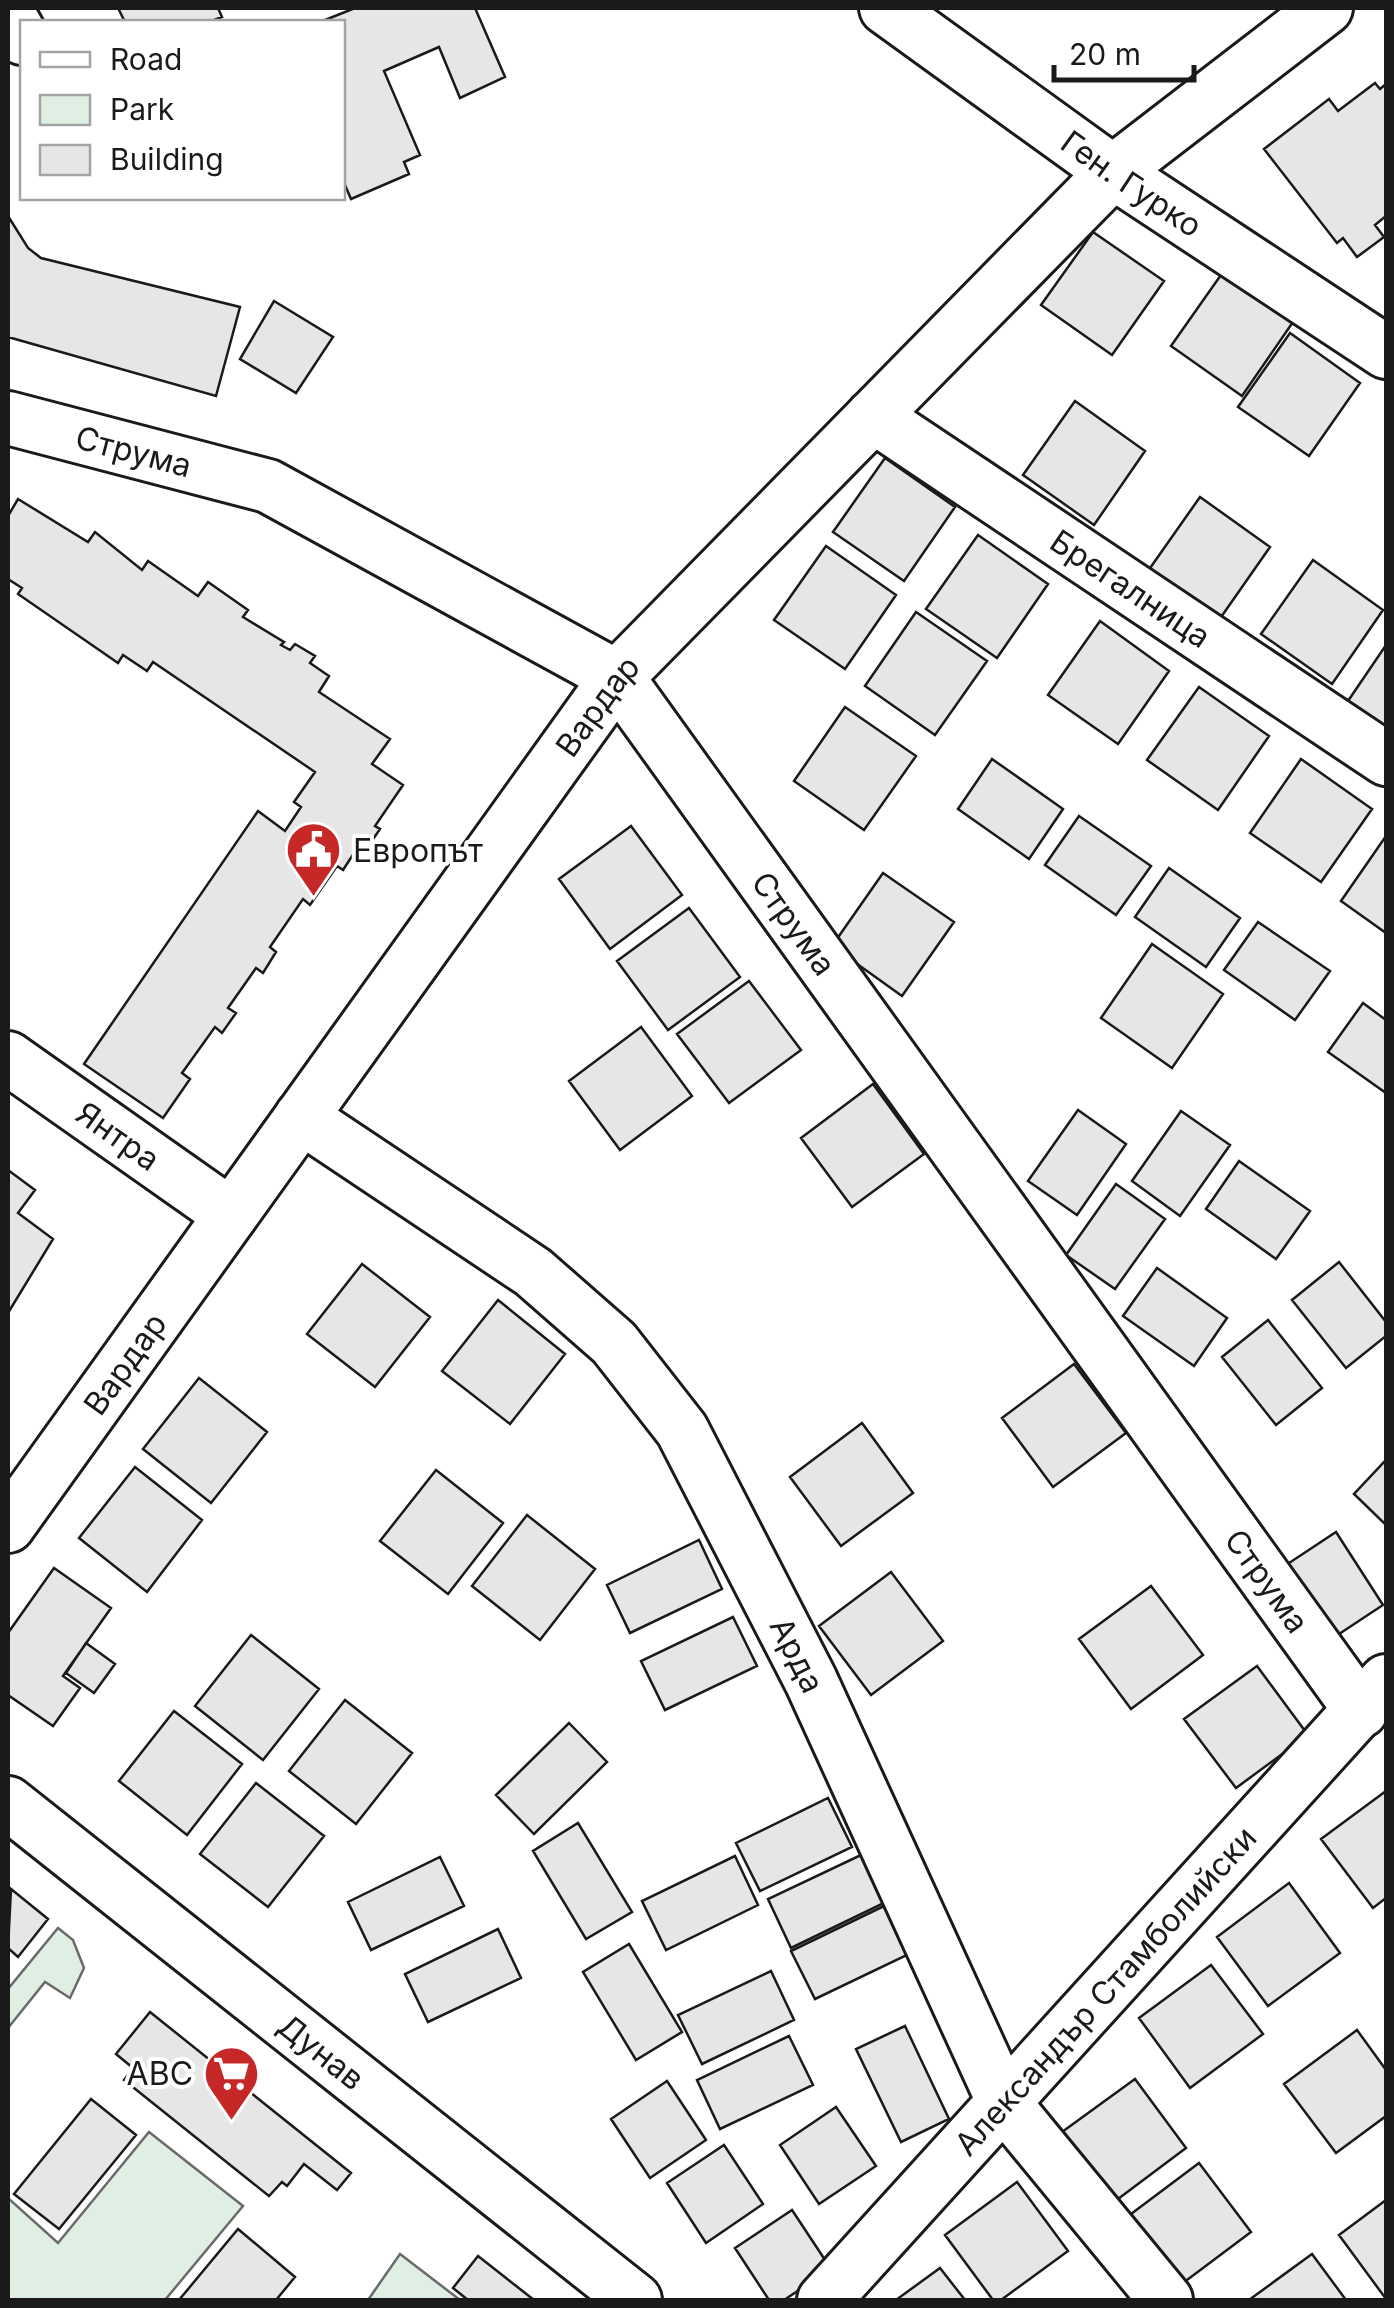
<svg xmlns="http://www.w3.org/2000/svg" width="1394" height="2308" viewBox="0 0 1394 2308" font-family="Inter,sans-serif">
<rect width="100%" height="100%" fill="#fff"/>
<path fill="#e0efe3" stroke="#6a6a6a" stroke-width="2.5" d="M58,1928L73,1940L84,1968L70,1998L45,1982L8,2028V1989Z
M149,2132L243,2206L165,2300H8V2198L58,2243Z
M400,2254L460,2300H368Z"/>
<path fill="#e6e6e6" stroke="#1a1a1a" stroke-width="2.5" d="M118,8H218L222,17L209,22H125Z
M355,8H475L505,77L460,98L439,47L384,71L420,155L404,162L409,174L351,199L342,178V22H320Z
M1375,83L1380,89L1386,84V216L1375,225L1384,237L1357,257L1343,238L1337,243L1264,149L1329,99L1338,111Z
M8,216L28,248L41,258L240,307L216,396L8,337Z
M1093,232L1164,281L1112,355L1041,305Z
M1223,272L1293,322L1242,396L1171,346Z
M274,301L333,337L296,393L240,359Z
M1290,333L1360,383L1309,456L1238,407Z
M1075,401L1145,451L1094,525L1023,475Z
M885,458L955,507L904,581L833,532Z
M1200,497L1270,547L1219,620L1148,571Z
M18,499L88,542L95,532L142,570L148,561L198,596L208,582L248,610L243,617L284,642L281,645L290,650L295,644L315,656L310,663L329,676L319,692L390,739L372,764L403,785L375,826L380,829L365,851L358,847L343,870L337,866L310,905L303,899L270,947L276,952L263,973L256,968L228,1008L236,1013L222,1033L215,1027L182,1073L190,1079L163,1118L84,1064L258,811L285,831L301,807L294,802L315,772L153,662L147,671L123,655L118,663L18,594L22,588L8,579V516Z
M978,535L1048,584L997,658L926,609Z
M826,546L896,595L845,669L774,620Z
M1313,560L1383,610L1332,684L1261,634Z
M916,612L987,661L935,735L865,686Z
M1100,621L1169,671L1118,744L1048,695Z
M1386,645V728L1348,701Z
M1199,687L1269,736L1218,810L1147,760Z
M845,707L916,756L864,830L794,781Z
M992,759L1063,809L1029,859L958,809Z
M1301,759L1372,809L1321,882L1250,833Z
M1079,816L1151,866L1116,915L1045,865Z
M631,826L682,895L610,949L559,879Z
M1386,836V933L1341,901Z
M1169,868L1240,918L1206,967L1135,917Z
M883,873L954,922L902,996L832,946Z
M689,908L740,977L668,1030L617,961Z
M1258,922L1330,971L1295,1020L1224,970Z
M1152,944L1223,994L1172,1068L1101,1018Z
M749,981L801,1050L729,1103L677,1034Z
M1363,1003L1386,1020V1093L1328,1052Z
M641,1027L692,1096L620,1150L569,1081Z
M873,1084L924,1154L852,1207L801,1138Z
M1078,1110L1126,1144L1077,1215L1028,1181Z
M1181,1111L1230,1145L1180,1216L1132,1181Z
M1239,1161L1310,1211L1276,1259L1206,1209Z
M8,1170L35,1190L18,1213L53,1239L8,1313Z
M1116,1184L1165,1219L1115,1289L1066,1255Z
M1339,1262L1386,1322V1336L1346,1368L1292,1300Z
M362,1264L430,1317L375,1387L307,1334Z
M1157,1268L1227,1318L1194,1366L1123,1316Z
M498,1300L565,1354L510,1424L442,1371Z
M1268,1320L1322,1388L1276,1425L1222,1357Z
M1074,1364L1126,1433L1053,1487L1002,1418Z
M199,1378L267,1432L211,1503L143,1449Z
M862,1423L913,1493L841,1546L790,1477Z
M1386,1460V1525L1354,1494Z
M135,1467L202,1520L147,1592L79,1538Z
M436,1470L503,1523L448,1594L380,1541Z
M527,1515L595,1569L540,1640L472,1586Z
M1336,1532L1383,1605L1333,1638L1286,1565Z
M699,1540L722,1589L630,1633L607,1585Z
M54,1568L111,1608L63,1676L80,1688L53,1726L8,1695V1633Z
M891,1572L943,1641L871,1695L819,1626Z
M1151,1586L1203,1655L1131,1709L1079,1639Z
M733,1617L757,1666L665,1710L641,1661Z
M251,1635L319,1689L263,1760L195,1706Z
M86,1643L115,1664L94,1693L66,1673Z
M1257,1666L1308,1735L1236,1788L1184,1719Z
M345,1700L412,1753L356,1824L289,1771Z
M174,1711L242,1764L187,1835L119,1781Z
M569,1723L607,1762L534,1834L496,1795Z
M256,1783L324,1836L268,1907L200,1854Z
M1386,1791V1898L1373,1908L1321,1839Z
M828,1798L852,1847L760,1891L736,1843Z
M578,1823L632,1912L586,1939L533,1851Z
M861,1855L884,1903L791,1948L768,1899Z
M735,1856L758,1905L666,1950L642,1901Z
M440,1857L464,1906L371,1950L348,1902Z
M1289,1883L1340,1953L1268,2006L1217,1937Z
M11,1889L48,1919L18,1957L8,1948Z
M884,1906L907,1955L815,1999L791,1951Z
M498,1929L521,1978L428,2022L405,1974Z
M629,1944L682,2032L636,2060L583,1972Z
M1211,1965L1263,2034L1190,2088L1139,2018Z
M771,1971L794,2020L702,2064L678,2015Z
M150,2012L351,2173L337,2190L304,2164L287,2186L282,2182L269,2196L124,2080L133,2068L116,2054Z
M905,2026L949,2119L901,2142L856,2049Z
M1357,2030L1386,2070V2116L1336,2153L1284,2084Z
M789,2036L813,2085L720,2129L697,2080Z
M1135,2079L1186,2148L1114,2202L1062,2132Z
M667,2081L706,2140L650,2178L611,2119Z
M91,2099L136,2135L59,2229L14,2194Z
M836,2107L876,2166L819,2204L780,2145Z
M724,2145L763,2204L706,2243L667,2183Z
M1199,2163L1251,2232L1179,2286L1127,2217Z
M1017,2182L1068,2251L1001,2300H993L945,2235Z
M1386,2200V2299L1339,2235Z
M792,2210L831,2269L784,2300H769L735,2248Z
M238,2229L295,2277L276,2300H179Z
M1312,2254L1346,2300H1249Z
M478,2256L534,2300H468L453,2288Z
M940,2268L965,2300H896Z"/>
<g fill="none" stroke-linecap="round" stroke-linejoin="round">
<defs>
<g id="minor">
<path id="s1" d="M886,8L1113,172L1386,352"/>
<path d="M8,13L22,38"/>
<path id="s2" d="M873,416L1386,759"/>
<path id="s3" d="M8,418L268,486L617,677L1361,1711"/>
<path id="s4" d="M8,1058L231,1215"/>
<path id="s5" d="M301,1117L533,1272L614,1343L682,1430L811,1681L1004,2103L1166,2300"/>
<path id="s6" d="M8,1526L617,677L1113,172L1326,8"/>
<path id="s7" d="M8,1803L635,2300"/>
<path id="s8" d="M824,2300L1386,1681"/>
</g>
</defs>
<use href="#minor" stroke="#1a1a1a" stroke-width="58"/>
<use href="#minor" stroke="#fff" stroke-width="52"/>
</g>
<defs>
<symbol id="civic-pin" viewBox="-11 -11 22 30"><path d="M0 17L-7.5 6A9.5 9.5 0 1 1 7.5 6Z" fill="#c62828" stroke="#fff"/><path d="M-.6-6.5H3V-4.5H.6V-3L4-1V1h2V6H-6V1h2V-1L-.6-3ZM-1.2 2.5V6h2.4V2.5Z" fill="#fff"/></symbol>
<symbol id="supermarket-pin" viewBox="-11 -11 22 30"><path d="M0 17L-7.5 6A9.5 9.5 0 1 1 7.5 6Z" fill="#c62828" stroke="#fff"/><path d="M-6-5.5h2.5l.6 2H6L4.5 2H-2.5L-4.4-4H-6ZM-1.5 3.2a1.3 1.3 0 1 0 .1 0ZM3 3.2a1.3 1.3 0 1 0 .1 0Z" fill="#fff"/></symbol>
</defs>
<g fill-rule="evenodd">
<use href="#civic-pin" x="282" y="818" width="63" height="86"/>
<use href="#supermarket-pin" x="200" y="2042" width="63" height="86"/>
</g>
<g text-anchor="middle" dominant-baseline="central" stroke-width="8" stroke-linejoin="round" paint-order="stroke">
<g font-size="32" fill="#1a1a1a" stroke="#fff">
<text stroke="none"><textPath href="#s1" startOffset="302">Ген. Гурко</textPath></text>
<text stroke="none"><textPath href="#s3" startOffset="130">Струма</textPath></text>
<text stroke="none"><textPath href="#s2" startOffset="310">Брегалница</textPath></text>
<text stroke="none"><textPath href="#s6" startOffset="1010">Вардар</textPath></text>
<text stroke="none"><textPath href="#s3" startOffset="970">Струма</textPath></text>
<text stroke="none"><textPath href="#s4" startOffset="135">Янтра</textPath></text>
<text stroke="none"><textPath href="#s6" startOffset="200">Вардар</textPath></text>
<text stroke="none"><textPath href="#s3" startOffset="1780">Струма</textPath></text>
<text stroke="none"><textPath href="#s5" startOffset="750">Арда</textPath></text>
<text stroke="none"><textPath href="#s8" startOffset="418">Александър Стамболийски</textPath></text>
<text stroke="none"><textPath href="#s7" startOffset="400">Дунав</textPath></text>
</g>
<g font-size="32" fill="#1a1a1a" stroke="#fff" text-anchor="start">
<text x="353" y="850">Европът</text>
<text x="193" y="2073" text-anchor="end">ABC</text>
</g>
</g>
<rect width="1394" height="2308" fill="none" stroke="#1a1a1a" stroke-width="20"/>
<rect x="20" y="20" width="325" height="180" fill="#ffffff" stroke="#a3a3a3" stroke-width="2.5"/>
<rect x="40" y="52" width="50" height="15" fill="#ffffff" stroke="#a3a3a3" stroke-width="2.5"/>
<text x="110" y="70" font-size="30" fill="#1a1a1a">Road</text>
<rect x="40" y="95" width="50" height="30" fill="#e0efe3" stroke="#a3a3a3" stroke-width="2.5"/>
<text x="110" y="120" font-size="30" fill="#1a1a1a">Park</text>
<rect x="40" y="145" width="50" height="30" fill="#e6e6e6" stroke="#a3a3a3" stroke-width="2.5"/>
<text x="110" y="170" font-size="30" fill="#1a1a1a">Building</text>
<path d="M1054 65v15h140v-15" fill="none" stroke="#1a1a1a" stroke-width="5"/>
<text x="1069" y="65" font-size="30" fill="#1a1a1a" stroke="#ffffff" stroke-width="8" paint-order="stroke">20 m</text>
</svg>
